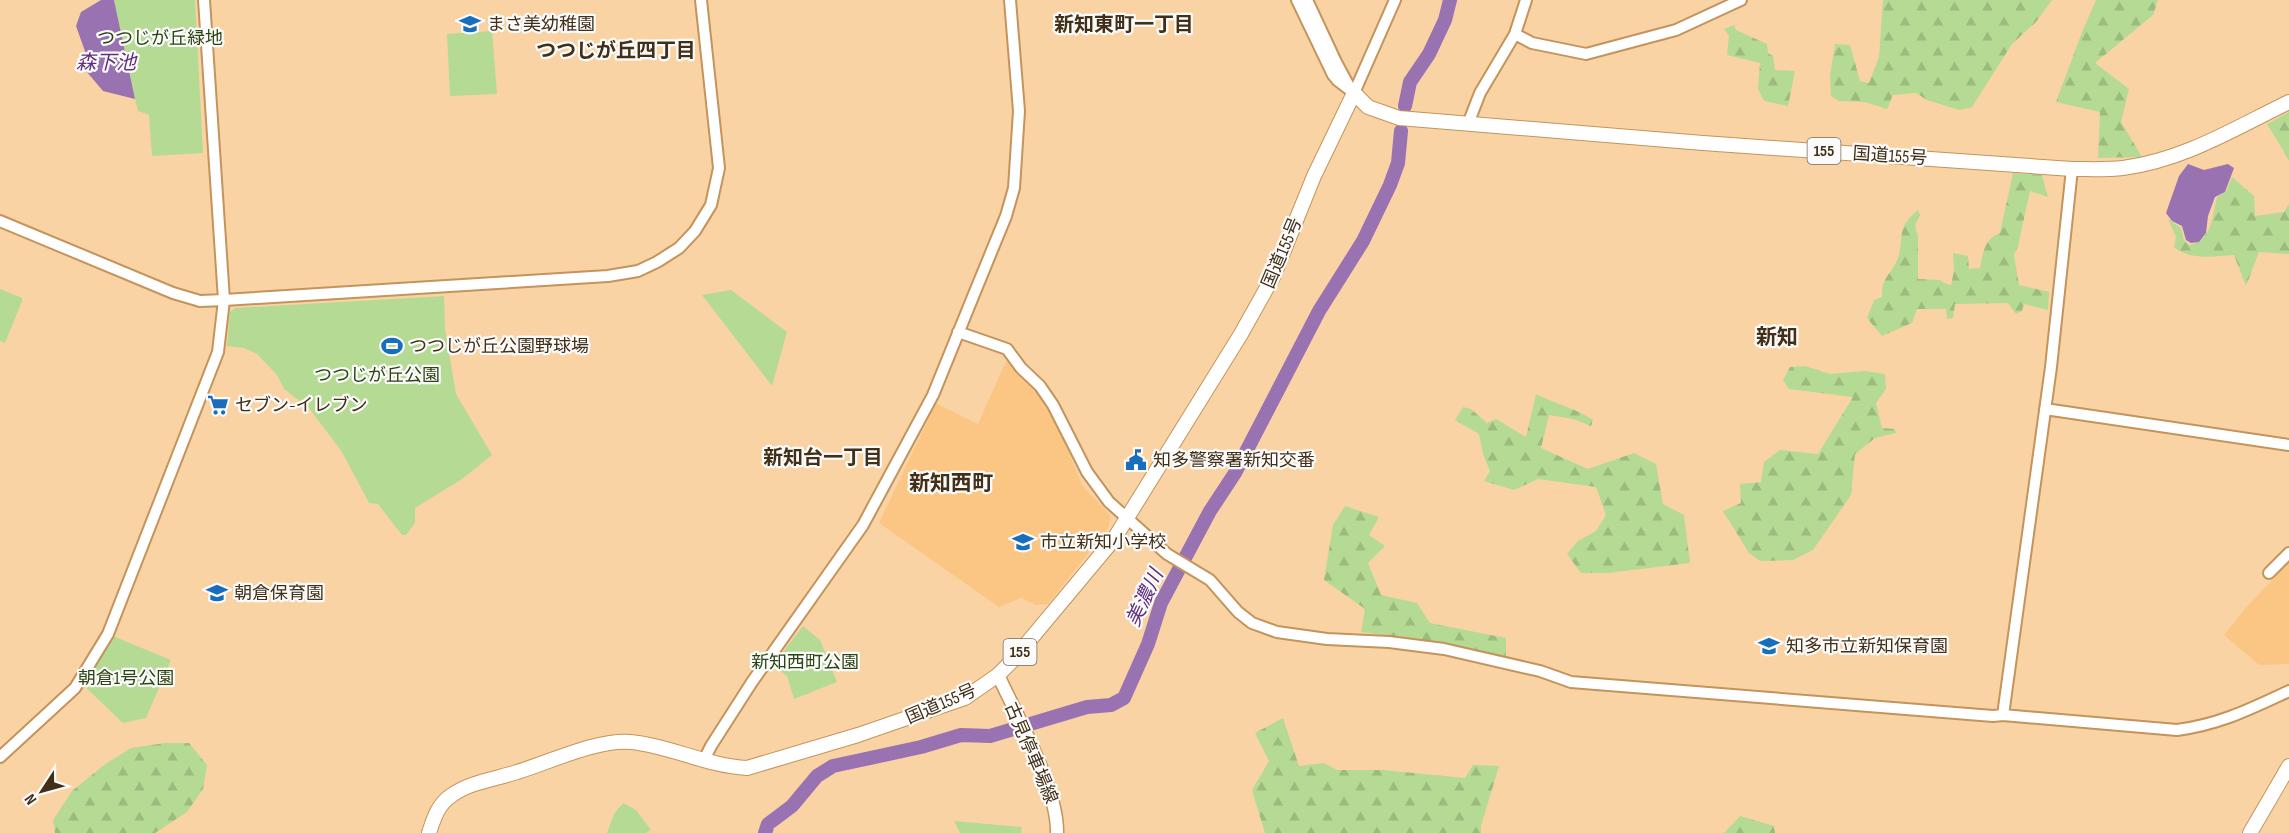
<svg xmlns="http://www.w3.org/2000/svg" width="2289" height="833" viewBox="0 0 2289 833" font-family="'Sofia Sans Condensed','Noto Sans JP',sans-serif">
<defs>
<pattern id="forest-firs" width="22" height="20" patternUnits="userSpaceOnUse" patternTransform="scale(1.5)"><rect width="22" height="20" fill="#b4da94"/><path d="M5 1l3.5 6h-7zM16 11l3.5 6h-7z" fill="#9cbb7f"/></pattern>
</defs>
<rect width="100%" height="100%" fill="#fad3a5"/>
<path fill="#fbc684" d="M1006,361L1037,392L1048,407L1060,431L1082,485L1110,515L1109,527L1048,604L1036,605L1021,598L999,607L879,523L936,403L978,424Z
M2289,563V664L2259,665L2224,635L2248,605Z"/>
<path fill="url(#forest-firs)" d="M1883,0H2052L2036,22L2012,44L1972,107L1959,110L1927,100L1916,93L1893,95L1887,109L1865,102L1839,101L1831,96L1830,76L1835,44L1850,45L1860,81L1869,83L1879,57Z
M2096,0H2158L2153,15L2095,63L2129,89L2121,122L2142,157L2098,158L2100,112L2056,102L2082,32Z
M1734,25L1736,30L1767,44L1768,53L1773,56L1775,70L1795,71L1788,106L1764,101L1758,89L1760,63L1727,55L1729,36L1724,29Z
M2289,112V160L2267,124Z
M2013,173L2042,175L2048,197L2030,191L2018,246L2014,255L2019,285L2049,292L2048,310L2024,304L2022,311L2016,314L2008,303L1955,304L1953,318L1947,319L1946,309H1917L1912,323L1882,336L1867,318L1874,300L1882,297C1881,277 1892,274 1898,258C1905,236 1895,229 1918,210L1920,215C1915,222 1914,228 1918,236V279L1940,280L1944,283L1951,285L1954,271L1953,253L1968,256L1969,269L1980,268C1983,253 1984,239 2000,233Z
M2232,177L2254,196L2255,216L2284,212L2289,204V254L2259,252L2246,286L2234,255C2213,256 2191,261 2174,247L2176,237L2168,219L2181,228L2184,240L2189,245C2212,241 2212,217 2217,197L2226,192Z
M1805,366L1830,374L1865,371L1885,374L1886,389L1876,403L1882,428L1895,429L1896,433L1875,438L1855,454L1851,495L1813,550L1793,560L1760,561L1749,553L1723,511L1741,503L1740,484L1761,482L1764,462L1780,450L1818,454L1853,397L1789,389L1783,380L1790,367Z
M1536,394C1555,404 1576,408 1593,420L1591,426L1573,419L1549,415L1541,448L1588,469L1634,453L1656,464L1663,504L1684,515L1690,563L1608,573H1581L1567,554L1578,541L1596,531L1606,515L1596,487L1538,479L1514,490L1484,481L1490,471L1483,454L1479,434L1455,420L1463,407L1471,409L1487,423L1496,419L1526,437Z
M1345,506L1379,517L1369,535L1385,546L1368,563L1381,595L1417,603L1430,623L1506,638V657L1420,640L1361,632L1365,609L1324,580L1333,525Z
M1283,718L1299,766L1324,763L1337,770H1383L1465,778L1473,765L1499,766L1481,826V833H1265L1252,790L1269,761L1255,733Z
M165,743H189L207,765L203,789L187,812L155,833H55L53,820L72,791L104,765L131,748Z
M1740,816L1774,826L1775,833H1724Z"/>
<path fill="#b4da94" d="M114,0H195L203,153L152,156L149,115L138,111L135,99Z
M492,31L497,94L450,96L447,34Z
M0,289L22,298V301L5,343L0,341Z
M731,290L787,332L772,386L702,295Z
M444,296L445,329L456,394L492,455L462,479L415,508V523L406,535H402L378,504L369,503L342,452L309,408L284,389L277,375L257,354L244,348L227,346L230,312L235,308Z
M803,626L820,640L837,682L794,699L787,676L773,665Z
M108,634L171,660L146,718L123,723L79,681Z
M623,803L636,810L651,830L646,833H607L614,814Z
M954,821L1022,827L1021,833H960Z"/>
<path fill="#9972b2" d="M101,0H114L135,99L103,91L81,65L86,54L76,26L81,12Z
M2188,164L2204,170L2228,164L2234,168L2225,192L2215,197L2208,216L2206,233L2199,242L2191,243L2186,240L2182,226L2172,221L2166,213L2179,176Z"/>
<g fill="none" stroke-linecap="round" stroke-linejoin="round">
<path stroke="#9972b2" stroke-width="14" d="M1405,106L1410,82L1429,54L1445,20L1450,0
M765,833L768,824L792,806L817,776L833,766L921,747L961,735L990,736L1087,707L1111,705L1124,698L1148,644L1161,603L1210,511L1235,473L1319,311L1363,241L1390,185L1398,163L1401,131"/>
<defs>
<path id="tertiary" d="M1297,0L1333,75L1337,80L1354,93
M1307,0L1336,62L1350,88
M1515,34L1532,43L1586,54L1676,30L1741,0
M1354,93L1395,0
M1468,124L1480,93L1515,34L1526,0
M0,221L173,293L200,301L224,300L204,0
M958,332L1007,349L1021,368L1040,386L1053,405L1087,472L1109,502L1167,554L1210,580L1238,612L1252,623L1277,632L1327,639L1389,642L1444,649L1540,671L1571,682L1993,716L2003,715L2177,730C2221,724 2250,709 2289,691
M2045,409L2289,445
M2269,573L2289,553
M2003,715L2051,367L2072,169
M0,757L75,688L108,634L218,352L224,300L608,276L638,271L657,262L679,248L695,231L711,205L719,168L701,0
M704,760L711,746L752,682L863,525L933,395L970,304L1006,216L1014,188L1019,111L1010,0"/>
<path id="secondary" d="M998,675C1017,716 1058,789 1057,833"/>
<path id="primary" d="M2250,833L2289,766"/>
<path id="trunk" d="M429,833C434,818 438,804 452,795C470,782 496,779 517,772C550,762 597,739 631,742C671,746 707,766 747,768L858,735L965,698L998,675L1013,660L1114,539L1241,334L1274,275L1314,176L1354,93L1368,107L1399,118L1703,143L2072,169C2088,169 2106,170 2123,168C2184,160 2235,128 2289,102"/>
</defs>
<use href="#tertiary" stroke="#c3945b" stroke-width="14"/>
<use href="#secondary" stroke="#c3945b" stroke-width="15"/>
<use href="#primary" stroke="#c3945b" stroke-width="16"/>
<use href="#trunk" stroke="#c3945b" stroke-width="16"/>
<use href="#tertiary" stroke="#fff" stroke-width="10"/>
<use href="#secondary" stroke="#fff" stroke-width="12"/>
<use href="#primary" stroke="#fff" stroke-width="14"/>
<use href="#trunk" stroke="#fff" stroke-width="14"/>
</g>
<defs>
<symbol id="school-bare" viewBox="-9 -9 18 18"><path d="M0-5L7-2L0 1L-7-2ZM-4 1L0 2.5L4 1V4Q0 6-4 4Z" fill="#186ebc" stroke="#fbfbfb" stroke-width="2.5" paint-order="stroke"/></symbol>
<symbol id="stadium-bare" viewBox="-9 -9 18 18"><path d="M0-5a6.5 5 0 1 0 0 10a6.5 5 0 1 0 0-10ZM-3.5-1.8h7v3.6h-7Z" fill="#186ebc" stroke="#fbfbfb" stroke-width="2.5" paint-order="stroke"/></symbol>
<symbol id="supermarket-bare" viewBox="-9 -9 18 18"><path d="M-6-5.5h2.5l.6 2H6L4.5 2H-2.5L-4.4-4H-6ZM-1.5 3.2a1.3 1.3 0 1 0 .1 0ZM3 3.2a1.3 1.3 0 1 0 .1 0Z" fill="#186ebc" stroke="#fbfbfb" stroke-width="2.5" paint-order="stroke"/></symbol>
<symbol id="civic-bare" viewBox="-9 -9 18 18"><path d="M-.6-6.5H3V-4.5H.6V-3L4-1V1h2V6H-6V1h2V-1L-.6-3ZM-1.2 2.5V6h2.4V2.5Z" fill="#186ebc" stroke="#fbfbfb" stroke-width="2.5" paint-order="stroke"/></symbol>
</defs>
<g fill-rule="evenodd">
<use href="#school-bare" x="455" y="9" width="30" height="30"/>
<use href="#stadium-bare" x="377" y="331" width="30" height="30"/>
<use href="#supermarket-bare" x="203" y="390" width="30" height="30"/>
<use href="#civic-bare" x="1121" y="445" width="30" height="30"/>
<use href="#school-bare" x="1008" y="527" width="30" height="30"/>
<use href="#school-bare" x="202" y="578" width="30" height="30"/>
<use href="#school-bare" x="1754" y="631" width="30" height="30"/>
</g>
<g text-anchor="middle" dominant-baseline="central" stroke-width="4.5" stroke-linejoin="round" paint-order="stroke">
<g fill="#fbfbfb" stroke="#7a6c5b" stroke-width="1.5">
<rect x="1807.5" y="138" width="33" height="26" rx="4.5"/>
<rect x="1003.5" y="639" width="33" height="26" rx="4.5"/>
</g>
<g font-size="16" font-weight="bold" fill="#422f17">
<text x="1824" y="151">155</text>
<text x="1020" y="652">155</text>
</g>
<g font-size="18" fill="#422f17" stroke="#fbfbfb" text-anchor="start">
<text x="487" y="24">まさ美幼稚園</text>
<text x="409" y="346">つつじが丘公園野球場</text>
<text x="235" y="405">セブン-イレブン</text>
<text x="1153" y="460">知多警察署新知交番</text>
<text x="1040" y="542">市立新知小学校</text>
<text x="234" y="593">朝倉保育園</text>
<text x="1786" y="646">知多市立新知保育園</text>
</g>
<g font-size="18" fill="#2c4412" stroke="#fbfbfb">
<text x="160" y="38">つつじが丘緑地</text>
<text x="377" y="375">つつじが丘公園</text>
<text x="805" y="662">新知西町公園</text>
<text x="126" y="678">朝倉1号公園</text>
</g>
<g font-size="18" fill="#422f17" stroke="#fbfbfb">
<text transform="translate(1890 156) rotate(4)">国道155号</text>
<text transform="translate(1282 253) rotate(-67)">国道155号</text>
<text transform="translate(941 704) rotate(-23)">国道155号</text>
<text transform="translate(1031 753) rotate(67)">古見停車場線</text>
</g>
<g font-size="20" font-weight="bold" fill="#422f17" stroke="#fbfbfb">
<text x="1124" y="25">新知東町一丁目</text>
<text x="616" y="51">つつじが丘四丁目</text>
<text x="823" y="458">新知台一丁目</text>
</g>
<g font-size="20" font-style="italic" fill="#612f7d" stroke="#fbfbfb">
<text x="106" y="63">森下池</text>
<text transform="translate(1145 598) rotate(-65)">美濃川</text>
</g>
<g font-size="21" font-weight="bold" fill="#422f17" stroke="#fbfbfb">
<text x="1777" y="337">新知</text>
<text x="951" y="483">新知西町</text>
</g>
</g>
<g transform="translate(42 791) rotate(234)" stroke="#fbfbfb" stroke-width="4.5" paint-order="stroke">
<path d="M0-4.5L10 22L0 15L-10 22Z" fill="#422f17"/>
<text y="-9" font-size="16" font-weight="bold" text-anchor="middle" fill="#422f17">N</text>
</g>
</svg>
